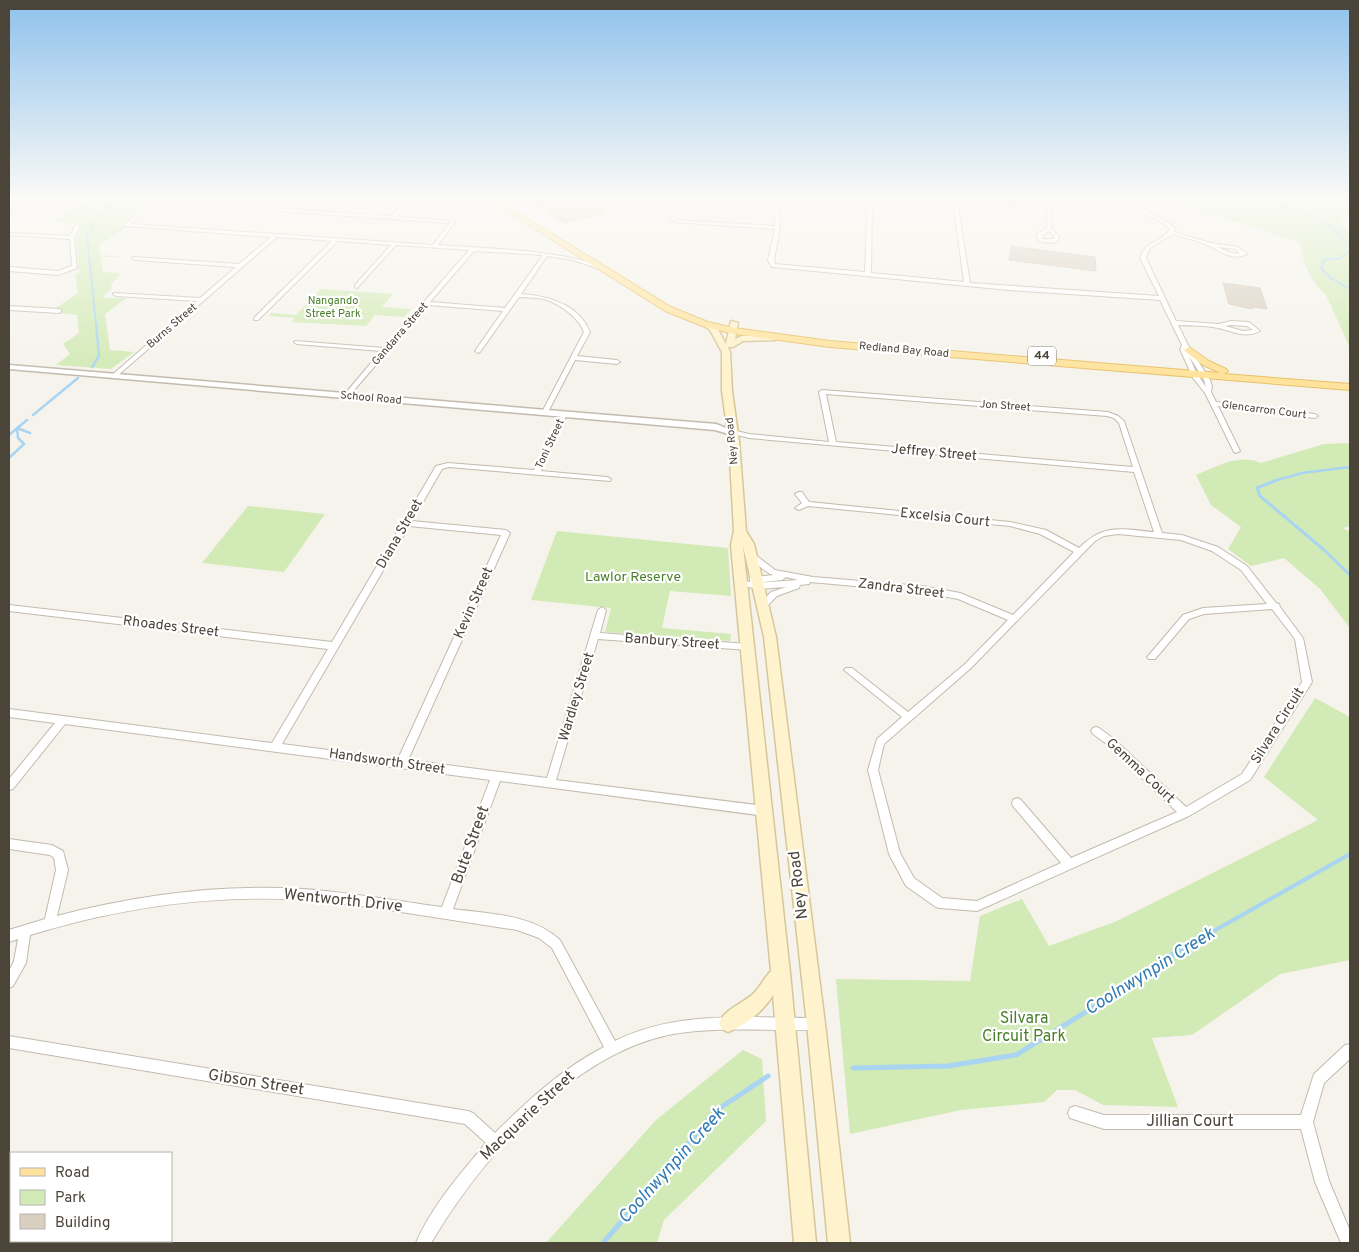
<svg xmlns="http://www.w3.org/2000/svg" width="1359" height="1252" viewBox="0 0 1359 1252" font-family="Overpass,sans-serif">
<rect width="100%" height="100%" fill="#f6f3ec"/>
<path fill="#d2eab5" d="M89,200H152L117,226L127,227L99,245L100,255L124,257H101L103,272L122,273L111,284L112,288L106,293L103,298H126L105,314L110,350L134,352L111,369L56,365L70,354L63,344L79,333L77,315L50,312L78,293L75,274L79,273L76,238L83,224L54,222Z
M1170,200H1350V214L1341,221L1350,233V348L1326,295C1310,281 1303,263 1300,243Z
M321,289L393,294L382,307L411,309L405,317L375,315L366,326L291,322L295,318L269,316L271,313L296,315Z
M1350,443V526L1343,528L1350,532V628L1320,589L1284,558L1251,566L1228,549L1241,527L1211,505L1196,475C1216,467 1239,453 1261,463L1324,444Z
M248,506L325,514L284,572L202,563Z
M557,531L728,548L731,596L670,591L662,628L731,634L730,641L605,632L611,608L531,600Z
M1315,698L1350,717V960L1280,974L1192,1035L1152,1038L1178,1107L1103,1105L1075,1090H1057L1044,1102L961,1110L850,1134L836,979L970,981L980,916L1022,899L1049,946L1117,921L1318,820L1264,777Z
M743,1050L762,1059L766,1121L664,1220L657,1243H546L656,1120Z"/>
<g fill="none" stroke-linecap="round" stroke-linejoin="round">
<path stroke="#a9d4f2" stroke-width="2" d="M1268,200C1295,213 1334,219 1350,247
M1350,250L1339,259H1325L1321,268L1331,278L1350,289
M96,324L87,236L97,217L119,200"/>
<path stroke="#a9d4f2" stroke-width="2.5" d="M92,367L99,356L96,323
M33,415L78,378
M9,435L27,420
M9,458L24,444L18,438L17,428L30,433
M1274,481L1302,473L1350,467"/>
<path stroke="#a9d4f2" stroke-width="3" d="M1277,480L1257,488L1260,496L1323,549L1350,575"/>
<path stroke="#a9d4f2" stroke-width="4" d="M1212,932L1350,854"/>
<path stroke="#a9d4f2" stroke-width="5" d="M853,1068L948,1066L1016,1055L1123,989L1163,960L1214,931
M603,1243L717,1110L768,1076"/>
</g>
<path fill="#d8cfc1" stroke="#d3c7b4" d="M529,200H556V203L565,200H600L596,207L605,212L566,223L550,215L540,207L531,210L520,203Z
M994,200H1024L1022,209L993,205Z
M1011,246L1095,257L1096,271L1009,260Z
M1223,283L1260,288L1267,309L1252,307V309L1229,304Z"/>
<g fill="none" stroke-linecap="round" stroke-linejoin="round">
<defs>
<path id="minor" d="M31,200H37L9,216V213L25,204L9,203V201L29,202Z
M157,200L391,216L406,200H411L396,217L453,221L455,222L438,245C492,249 547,249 599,265L600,266L597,268L573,260L547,256L521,294C548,296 579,304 590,332L577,356L617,360L620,362L617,364L575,360L548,412L545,414L543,413L542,412L584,332C579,318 561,305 547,300C538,297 528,298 519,297L480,352L478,353L475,351L503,311L428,305L348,397H344V395L381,351L297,344L294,342L295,341L384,348L469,250L396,245L357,288L355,287V285L391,245L338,241L258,320H254V318L332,241L277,237L116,377H112V375L197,301L116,296L113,294L114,293L200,298L236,267L135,260L132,258L133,257L239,264L271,237L124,226V224ZM158,203L450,223L433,245L131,224ZM474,251L543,255L505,308L430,302Z
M679,200H683L675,217L677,220L775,226V214L777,200H781L779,214L780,228L774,260L775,264L865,272L868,200H872L871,273L964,282L954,207L917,200H929L953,204V200H957L970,283L1159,296L1140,258C1146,239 1163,243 1170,229C1149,209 1117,210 1091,200C1115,200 1159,211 1175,229L1174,232L1211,243L1238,247L1247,254C1231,262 1220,250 1207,245C1196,240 1184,238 1173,234L1150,248L1146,258L1176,321L1219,324L1231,321L1249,322L1260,331C1246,339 1232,331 1218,328C1205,325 1191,326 1178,325L1188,345L1210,380L1212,386L1211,392L1216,402L1315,414L1318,416L1315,418L1218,406L1240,451L1236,453L1234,452L1205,393L1193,378L1180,349L1182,345L1160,300L1009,290L773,267L771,266L768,260L775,229L673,222L671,217ZM1217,247L1235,249L1240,254L1231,253ZM1231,325L1247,326L1253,330L1243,331L1225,326ZM1189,356L1204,380L1206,387L1196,372Z
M1048,200H1052L1051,229L1059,236L1058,241C1054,244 1042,243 1038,240L1037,234L1047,228ZM1049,231L1054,236V239H1042V236Z
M76,224L80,225L74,238L77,268L58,275L9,271V267L58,271L72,266L70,239L9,235V233L70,236Z
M9,306L59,309L62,311L59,313L9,310Z
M822,390L1108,412L1118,416L1124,421L1162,533L1182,535L1218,547L1247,566L1276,603L1279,604L1280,607L1303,638L1312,682L1250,780L1189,816L977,911L940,908L936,907L906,886L889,854L868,770L877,739L902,717L844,670L846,668H852L908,712L965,664L1008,620L958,599L922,592L810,582L809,584L800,585L799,588L777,596L766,607L763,608L759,605L771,592L786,587L759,589L739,585L738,583L739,581L750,582V578L753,577L774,575L770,574L748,558L747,556L748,554H754L775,570L813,577L922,586L960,593L1013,615L1074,552L1040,534L1010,526L808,506L799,510L795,508L802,503L795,494L799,492H802L809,502L1010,522L1046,530L1079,548C1104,523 1121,529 1154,532L1134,472L749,438L730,433L729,432L732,430L749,434L829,442L819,392ZM826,394L1107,416L1114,418L1119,423L1133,467L836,442ZM1118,534L1181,540L1212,551L1241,570L1267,604L1203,608L1183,615L1149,655L1147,657L1149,659H1155L1189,619L1204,614L1272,609L1295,639L1302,682L1242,774L1186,807L1114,739L1099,728L1096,727L1093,728L1091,731L1093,734L1108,745L1177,812L1071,858L1021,800L1017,798L1013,800L1012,803L1013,806L1061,863L977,901L942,898L914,878L900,853L878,770L884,744L971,668L1095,541L1104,536ZM786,577L798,580L756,583L782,580Z
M564,412L567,414L541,471L607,477L611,479L610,481L449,467L442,469L412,521L506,530L510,533L408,760L547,778L598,610L602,607L606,610L600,633L748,644L751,645L752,647L751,649L748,650L598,639L556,780L765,806L769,808L770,811L769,814L765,816L500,781L453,909C489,914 532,914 560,940L615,1041C677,1010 749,1018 816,1018L820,1020L822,1024L820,1028L816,1030C769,1031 714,1026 668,1035C570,1056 480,1160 431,1243H416C431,1207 461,1173 486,1143L465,1124L9,1048V1036L468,1111L473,1113L495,1133C528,1100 563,1068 604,1047L552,948L539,938L517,930C478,924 440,918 401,912C368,907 336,902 303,900C212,894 118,908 30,935L26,963L13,986L9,988V971L14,961L18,939L9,942V930L45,919L56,870L54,858L50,855L9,849V839L52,845L63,851L68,870L57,916C137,895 220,884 303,889C349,892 396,901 442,907L490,780L65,724L13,789L9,790V779L55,723L9,717V709L272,743L328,649L9,611V605L332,642L436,466L448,463L534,470L561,414ZM409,526L501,535L398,759L282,744Z
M1350,1044V1059L1324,1083L1313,1122L1329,1181L1350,1231V1243H1341L1315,1182L1301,1129H1104L1070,1118L1068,1113L1070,1108L1075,1106L1104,1115H1301L1314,1074L1345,1045Z"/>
<path id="tertiary" d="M9,365L716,424L736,432L732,435L715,430L9,369Z"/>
<path id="secondary" d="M731,321L738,323L735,339L742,336L775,334L779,337L775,340L743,341L733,347H728L730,352L732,391L739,441L746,531L754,544L776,637L825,1024L850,1243H828L807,1024L764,637L743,546L790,973L816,1243H794L773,995C764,1011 745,1025 728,1032L722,1029L719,1023C724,1010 741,1004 752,995C759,989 764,978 771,971L731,545L734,531L729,441L722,391V352L710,330L701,324L705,322L716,326L726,344Z"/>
<path id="primary" d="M489,200H497L671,307L708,322L734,328L830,341L1221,373L1203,365L1186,352L1184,350L1189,347L1209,361L1226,369L1228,371L1224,374L1350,384V390L830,347L734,334L702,326L665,311Z"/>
</defs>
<use href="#minor" stroke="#c2bbae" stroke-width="2"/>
<use href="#tertiary" stroke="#c2bbae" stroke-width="3"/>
<use href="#secondary" stroke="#d6c79b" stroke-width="3"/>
<use href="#primary" stroke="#e6c16a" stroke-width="2"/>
<use href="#minor" fill="#fff" fill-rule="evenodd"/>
<use href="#tertiary" fill="#fff" fill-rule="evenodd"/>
<use href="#secondary" fill="#fff3cd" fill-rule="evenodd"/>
<use href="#primary" fill="#ffe39c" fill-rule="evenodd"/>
</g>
<linearGradient id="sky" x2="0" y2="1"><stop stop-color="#8fc1ec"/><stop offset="0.53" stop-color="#fbfaf6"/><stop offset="1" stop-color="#fbfaf6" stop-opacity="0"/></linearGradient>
<rect width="1359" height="376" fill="url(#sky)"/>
<g text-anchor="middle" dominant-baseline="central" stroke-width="4.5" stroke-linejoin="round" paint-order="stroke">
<g font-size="11" fill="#4a7f2a" stroke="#fff">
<text x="333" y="301">Nangando<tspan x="333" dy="13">Street Park</tspan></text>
</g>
<g font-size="11" fill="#4b4439" stroke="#fff">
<text transform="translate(172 326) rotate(-41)">Burns Street</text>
<text transform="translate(400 334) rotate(-49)">Gandarra Street</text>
<text transform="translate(904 350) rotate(5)">Redland Bay Road</text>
<text transform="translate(371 398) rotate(5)">School Road</text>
<text transform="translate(1005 406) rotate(4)">Jon Street</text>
<text transform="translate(1264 410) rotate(7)">Glencarron Court</text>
<text transform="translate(732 441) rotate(-96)">Ney Road</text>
<text transform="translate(550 444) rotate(-65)">Toni Street</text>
</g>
<rect fill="#fff" stroke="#817c74" stroke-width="1" x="1028" y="346.5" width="28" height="19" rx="4"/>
<g font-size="12" font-weight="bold" fill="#4b4439">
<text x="1042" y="356">44</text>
</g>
<g font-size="14" fill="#4b4439" stroke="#fff">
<text transform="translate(934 453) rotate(5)">Jeffrey Street</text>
<text transform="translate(945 518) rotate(6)">Excelsia Court</text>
<text transform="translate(400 534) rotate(-60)">Diana Street</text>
<text transform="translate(901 589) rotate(7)">Zandra Street</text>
<text transform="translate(474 603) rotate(-66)">Kevin Street</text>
<text transform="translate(171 627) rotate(7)">Rhoades Street</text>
<text transform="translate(672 642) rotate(4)">Banbury Street</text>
<text transform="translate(577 697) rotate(-73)">Wardley Street</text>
<text transform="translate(1278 726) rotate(-58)">Silvara Circuit</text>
<text transform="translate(387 762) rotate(8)">Handsworth Street</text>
<text transform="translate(1140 771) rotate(43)">Gemma Court</text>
</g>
<g font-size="14" fill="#4a7f2a" stroke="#fff">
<text x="633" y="577">Lawlor Reserve</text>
</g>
<g font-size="16" fill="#4b4439" stroke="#fff">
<text transform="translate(471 845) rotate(-70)">Bute Street</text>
<text transform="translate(799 885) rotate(-97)">Ney Road</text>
<text transform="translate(343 901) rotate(6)">Wentworth Drive</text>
<text transform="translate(256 1083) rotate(9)">Gibson Street</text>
<text transform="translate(528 1116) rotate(-43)">Macquarie Street</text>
<text x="1190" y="1122">Jillian Court</text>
</g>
<g font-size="16" fill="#4a7f2a" stroke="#fff">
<text x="1024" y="1019">Silvara<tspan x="1024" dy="18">Circuit Park</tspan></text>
</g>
<g font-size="18" font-style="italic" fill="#2e7ab2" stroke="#fff">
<text transform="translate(1150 972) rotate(-32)">Coolnwynpin Creek</text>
<text transform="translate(672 1166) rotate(-48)">Coolnwynpin Creek</text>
</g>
</g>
<rect width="1359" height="1252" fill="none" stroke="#4b4439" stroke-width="20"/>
<rect x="10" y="1152" width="162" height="90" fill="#ffffff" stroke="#b7b4b0"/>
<rect x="20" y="1168" width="25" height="8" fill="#ffe39c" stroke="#b7b4b0"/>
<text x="55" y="1177" font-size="15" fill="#4b4439">Road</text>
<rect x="20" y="1190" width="25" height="15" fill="#d2eab5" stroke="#b7b4b0"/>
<text x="55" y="1202" font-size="15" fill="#4b4439">Park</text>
<rect x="20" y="1214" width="25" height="15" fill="#d8cfc1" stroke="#b7b4b0"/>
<text x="55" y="1227" font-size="15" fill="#4b4439">Building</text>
</svg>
